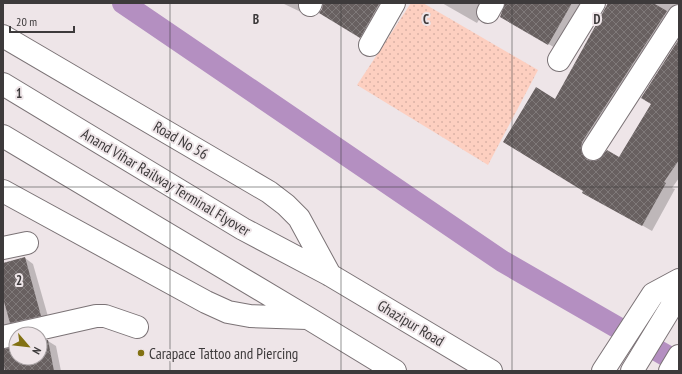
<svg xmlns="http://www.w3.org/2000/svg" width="682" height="374" viewBox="0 0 682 374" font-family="'PT Sans Narrow',sans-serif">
<defs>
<pattern id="park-dots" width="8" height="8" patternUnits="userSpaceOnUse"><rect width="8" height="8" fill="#fdcfc0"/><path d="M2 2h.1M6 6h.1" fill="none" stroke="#dab2a6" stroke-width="1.8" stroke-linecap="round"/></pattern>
<pattern id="building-cross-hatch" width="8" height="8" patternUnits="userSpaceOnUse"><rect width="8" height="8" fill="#686060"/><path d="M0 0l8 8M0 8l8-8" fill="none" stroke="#7f7979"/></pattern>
</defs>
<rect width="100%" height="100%" fill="#eee5e8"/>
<path fill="url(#park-dots)" d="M411,3H423L538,70L488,165L357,85Z"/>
<path fill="#0003" d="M282,3H308L303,13Z
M324,3H391L369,42L320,13L323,9Z
M442,3H491L486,8L477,23Z
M506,3H581L579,7L581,8L557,49L501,16Z
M609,3H679V13L589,153L592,162L619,158L652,103L679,41V178L672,188L675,189L652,231L584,192L556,100Z
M25,258L33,264L49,320L3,333V264Z
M48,341L56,346L61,371H3V350L16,348V358H40V342Z"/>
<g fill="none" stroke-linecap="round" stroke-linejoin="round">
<path stroke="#b48fc1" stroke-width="22" d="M123,3L502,261L679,363"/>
</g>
<path fill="url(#building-cross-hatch)" d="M323,3H377L379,4L360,38L319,13L322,9Z
M505,3H572L548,45L500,17Z
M608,3H653L667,11L582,142L581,148L582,154L587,160L593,161L598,160L607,150L619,157L651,104L641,98L679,39V160L664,182L666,183L642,226L582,193L583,191L503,142L536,87L555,99Z
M25,257L41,316L10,323L3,298V263Z
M48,340L54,371H5L3,360V349L16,347V358H40V341Z"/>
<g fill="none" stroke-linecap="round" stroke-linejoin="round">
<defs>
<path id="minor" d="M310,5L311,3
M488,12L493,3
M370,45L394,3
M559,60L594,3
M593,149L679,16
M3,248L27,243
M3,337L96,316H105L137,327
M603,371L653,294L679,280"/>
<path id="secondary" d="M3,36L269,192L286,205L299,218L330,275
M3,84L243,229L330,275L491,371
M3,136L308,318L395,371
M3,191L206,302L228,312L250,316L307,318
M632,371L679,294
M670,371L679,356"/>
</defs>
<use href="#minor" stroke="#7b7376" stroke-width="24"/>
<use href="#secondary" stroke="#7b7376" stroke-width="24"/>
<use href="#minor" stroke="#fff" stroke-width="22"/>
<use href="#secondary" stroke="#fff" stroke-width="22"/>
</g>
<path fill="none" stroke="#3d3a3b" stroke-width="1" stroke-opacity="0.55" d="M170,3V371M341,3V371M512,3V371M3,187H679"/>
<circle fill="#827112" stroke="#eee5e8" stroke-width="1.5" cx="141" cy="353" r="4"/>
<g text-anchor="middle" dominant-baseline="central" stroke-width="4" stroke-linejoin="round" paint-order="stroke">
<g font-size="15" fill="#3d3a3b" stroke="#eee5e8">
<text transform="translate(181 140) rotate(30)">Road No 56</text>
<text transform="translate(166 182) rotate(31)">Anand Vihar Railway Terminal Flyover</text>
<text transform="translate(411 323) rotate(31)">Ghazipur Road</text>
</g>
<g font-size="15" fill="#3d3a3b" stroke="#eee5e8" text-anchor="start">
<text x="149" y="353">Carapace Tattoo and Piercing</text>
</g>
</g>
<g font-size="13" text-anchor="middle" font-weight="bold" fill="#3d3a3b" stroke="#eee5e8" stroke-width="4" stroke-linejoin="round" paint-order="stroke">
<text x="256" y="24">B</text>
<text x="426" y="24">C</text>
<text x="597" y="24">D</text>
<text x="19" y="98">1</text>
<text x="19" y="285">2</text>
</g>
<rect width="682" height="374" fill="none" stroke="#3d3a3b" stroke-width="8"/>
<g transform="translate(28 346) rotate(118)"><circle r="19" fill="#eee5e8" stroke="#a7a1a3"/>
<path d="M0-3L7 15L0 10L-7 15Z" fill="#827112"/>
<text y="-6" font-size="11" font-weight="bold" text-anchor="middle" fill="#3d3a3b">N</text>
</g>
<path d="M10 26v6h64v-6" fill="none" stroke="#3d3a3b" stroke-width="2"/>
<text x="16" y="26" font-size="12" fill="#3d3a3b" stroke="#eee5e8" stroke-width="3" paint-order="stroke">20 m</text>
</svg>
